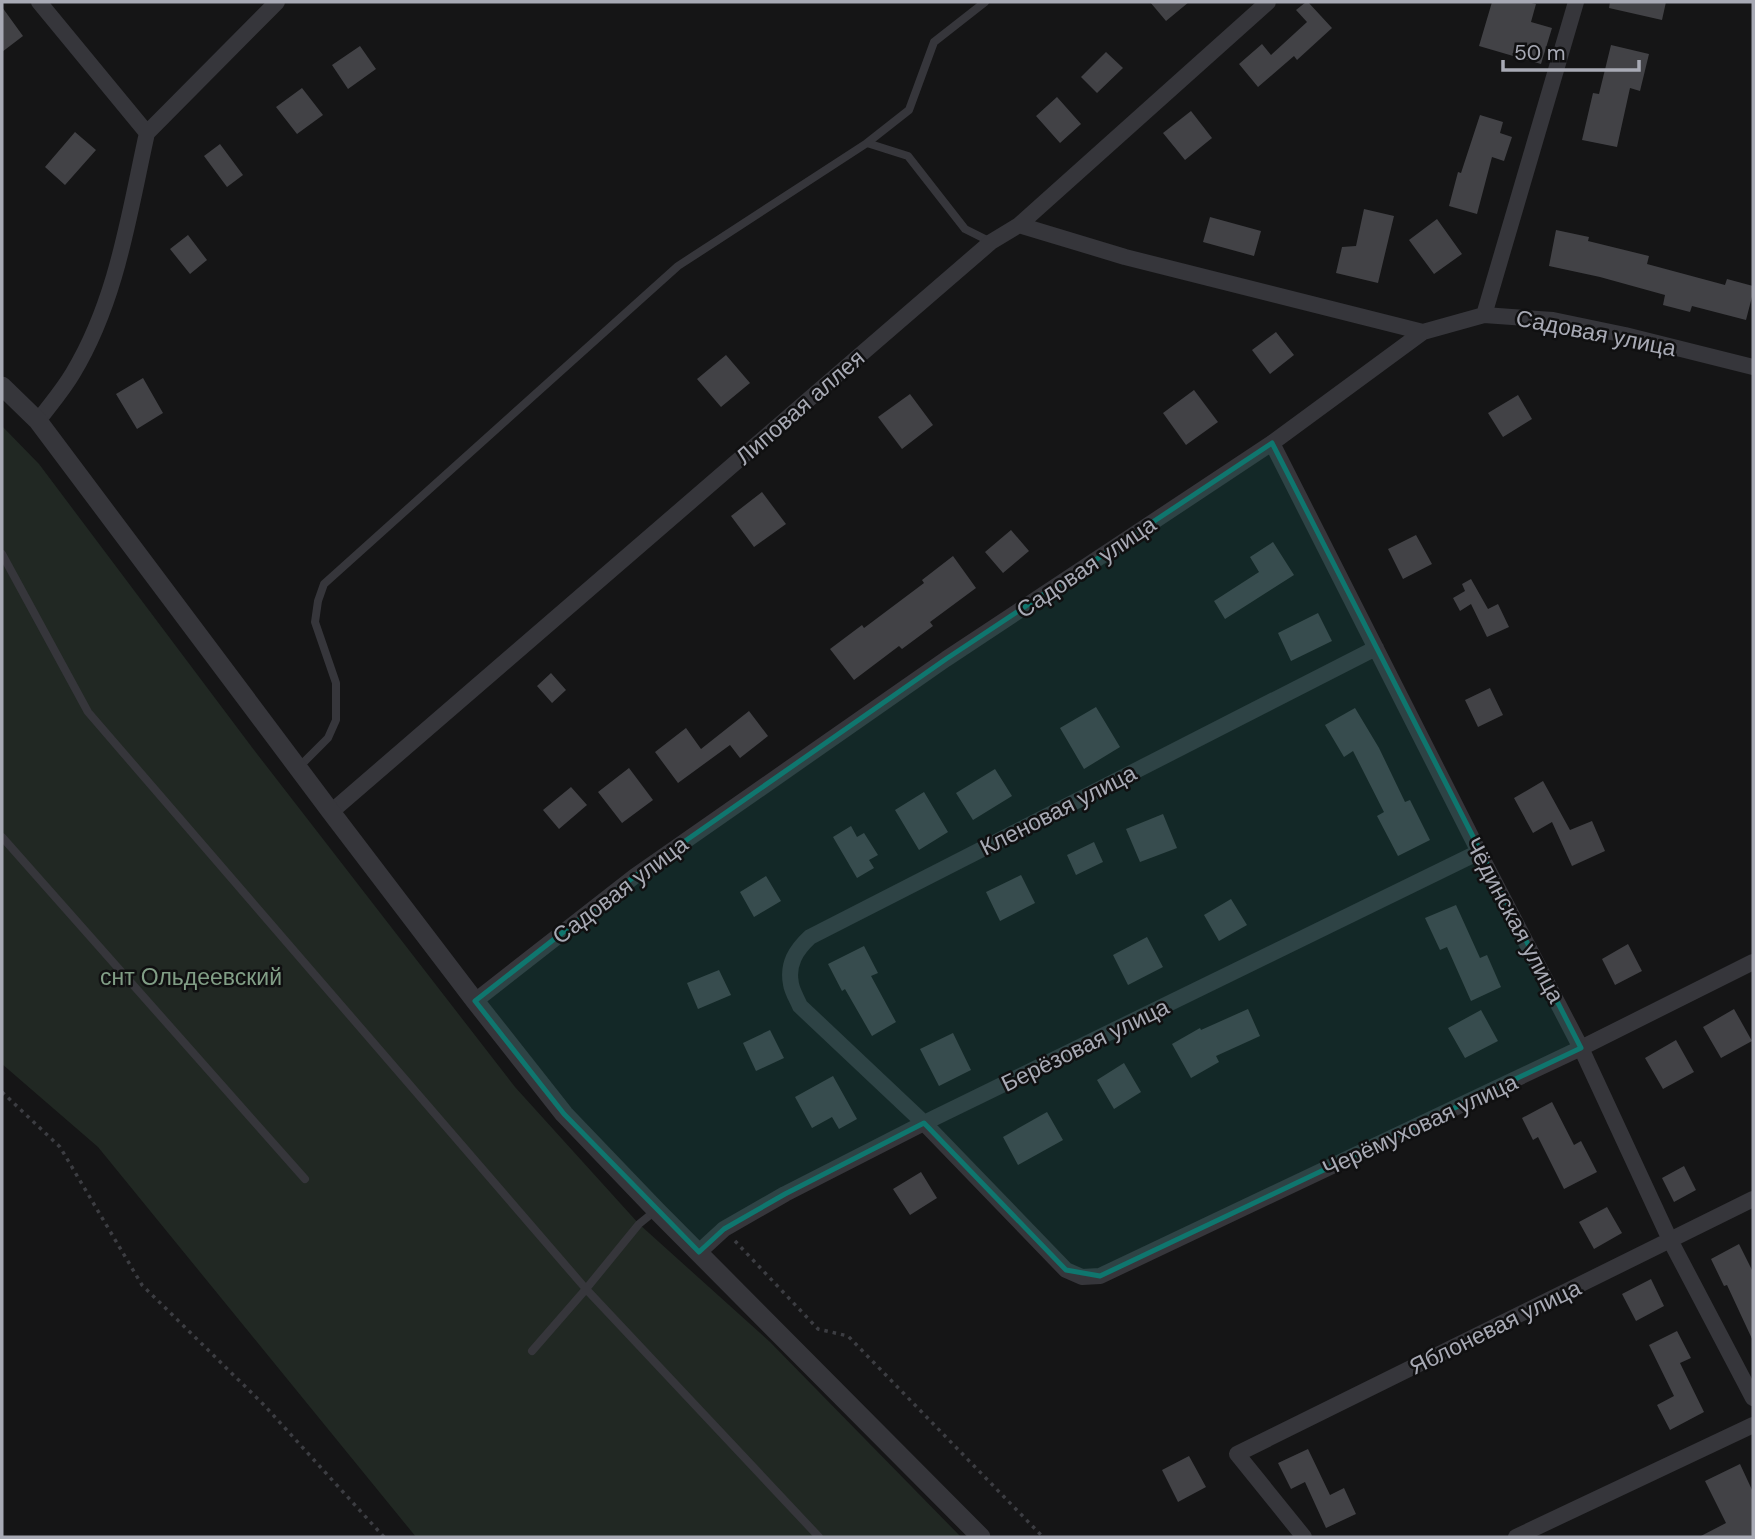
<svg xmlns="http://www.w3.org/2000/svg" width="1755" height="1539" viewBox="0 0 1755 1539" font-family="'DM Sans',sans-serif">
<rect width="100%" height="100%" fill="#151516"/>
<path fill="#212823" d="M2,426L39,464L254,750L515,1087L639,1224L770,1342L961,1537H416L98,1147L2,1064Z"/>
<path fill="#424246" d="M1150,2H1189L1166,21Z
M1306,2H1308L1332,28L1297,60L1294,56L1258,87L1239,64L1262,44L1271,55L1307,22L1296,10Z
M1492,2H1527L1536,4L1531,22L1552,28L1541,64L1479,46Z
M1610,2H1666L1662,20L1609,8Z
M2,7L23,36L2,52Z
M1611,45L1649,54L1640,91L1630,88L1617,147L1582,140L1593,93L1599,94Z
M360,46L376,69L348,89L332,65Z
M1106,52L1123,68L1097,93L1081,77Z
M302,88L323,115L297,134L276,107Z
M1057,97L1081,124L1060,143L1036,116Z
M1191,111L1212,138L1185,160L1163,133Z
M1480,115L1503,122L1500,133L1512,137L1504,161L1492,157L1477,214L1449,206L1458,172L1461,173Z
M75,132L96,150L65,185L45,167Z
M220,144L243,175L227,187L204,156Z
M1364,209L1394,216L1378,283L1336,273L1342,247L1356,246Z
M1210,217L1261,231L1254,256L1203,242Z
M1437,219L1462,254L1434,274L1409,240Z
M1556,230L1589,237L1588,241L1649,256L1647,264L1725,285L1727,279L1753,286V293L1746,320L1692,306L1690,312L1663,305L1665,295L1600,277L1549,266Z
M188,235L207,260L190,274L170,249Z
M1276,332L1294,355L1270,374L1252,350Z
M726,355L750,383L721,407L697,379Z
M143,378L163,413L137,429L116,394Z
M1194,390L1218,422L1186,445L1163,413Z
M910,394L933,425L902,449L878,417Z
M1518,395L1532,419L1503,437L1488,413Z
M762,492L786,524L754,547L731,516Z
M1011,530L1029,551L1003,573L985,552Z
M1416,535L1432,564L1403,579L1388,549Z
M1273,542L1294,575L1225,619L1214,601L1259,572L1250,557Z
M953,556L976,588L930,622L933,626L902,649L899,646L854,680L830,649L862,625L864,628L924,583L922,580Z
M1471,579L1488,609L1498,604L1509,627L1487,637L1471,604L1460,611L1453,598L1465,591L1462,584Z
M1318,613L1332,641L1291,661L1278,633Z
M551,673L566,690L552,703L537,686Z
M1490,688L1503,715L1478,727L1465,700Z
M1096,707L1120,747L1084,769L1060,728Z
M1355,708L1379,748L1405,802L1410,800L1430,840L1398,856L1377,816L1384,812L1353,751L1344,757L1325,725Z
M749,711L768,736L740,758L730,745L678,783L655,752L686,728L701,749Z
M629,768L653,800L622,823L598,792Z
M995,769L1012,796L973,820L956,793Z
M1543,781L1570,830L1592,821L1605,851L1572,866L1552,822L1533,833L1514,798Z
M571,787L587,805L559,829L543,810Z
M924,792L948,832L919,850L895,810Z
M1163,814L1177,848L1140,862L1126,829Z
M851,826L857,837L864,833L878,855L869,860L874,868L857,878L833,837Z
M1094,842L1103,862L1076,875L1067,855Z
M1021,875L1035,903L1000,921L986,892Z
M766,876L781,901L754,917L740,892Z
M1231,899L1247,925L1219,941L1204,915Z
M1456,905L1480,958L1487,955L1501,987L1471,1001L1447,947L1440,950L1425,918Z
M1147,937L1163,967L1128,985L1113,955Z
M1628,944L1642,971L1615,985L1602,959Z
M864,946L878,973L871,976L896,1022L872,1036L845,989L842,991L828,964Z
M719,970L731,995L698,1009L687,983Z
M1248,1009L1260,1036L1216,1056L1219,1062L1191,1078L1172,1044L1200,1028L1201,1030Z
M1734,1009L1752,1041L1721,1058L1703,1027Z
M1481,1010L1498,1041L1465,1058L1448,1028Z
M770,1030L784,1058L756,1071L743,1043Z
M953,1033L971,1070L939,1086L920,1049Z
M1676,1040L1694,1072L1663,1089L1645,1058Z
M1124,1063L1141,1092L1114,1109L1097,1080Z
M833,1076L857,1119L839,1129L832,1117L812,1128L795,1097Z
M1552,1102L1574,1145L1581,1141L1597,1172L1564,1189L1538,1137L1533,1140L1522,1118Z
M1047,1112L1063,1140L1018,1165L1003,1137Z
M1684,1166L1696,1190L1674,1202L1662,1178Z
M921,1172L937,1198L910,1215L893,1189Z
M1607,1207L1622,1233L1594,1249L1579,1222Z
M1739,1244L1753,1272V1341L1727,1285L1724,1286L1711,1259Z
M1651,1279L1664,1306L1636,1321L1622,1294Z
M1677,1331L1691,1358L1680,1363L1704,1412L1670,1430L1657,1405L1674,1396L1649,1345Z
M1308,1449L1330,1495L1344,1488L1356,1514L1326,1528L1305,1482L1291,1489L1278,1463Z
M1189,1456L1206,1487L1178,1502L1162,1470Z
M1740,1464L1753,1492V1537H1699L1726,1523L1705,1481Z"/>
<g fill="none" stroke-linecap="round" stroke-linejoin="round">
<path stroke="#3c3d42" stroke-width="3.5" stroke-dasharray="3.5 5" stroke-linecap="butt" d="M2,1092L60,1147L142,1285L264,1405L384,1537
M735,1241L818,1329L848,1336L1043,1537"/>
<path stroke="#36363b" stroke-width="8" d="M867,143L909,110L934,42L985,2
M2,554L88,712L586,1289L819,1537
M299,767L328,738L336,720V683L315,622L318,601L324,584L678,266L867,143L908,156L965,229L991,242
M2,837L305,1179
M532,1351L586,1289L639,1224L655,1211"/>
<path stroke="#36363b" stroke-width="16" d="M147,133L277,2
M1019,225L1125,257L1423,332
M1484,315L1576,2
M38,421C50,405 63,390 73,373C117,300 129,214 147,133L39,2
M1272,443L1479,852L1581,1048L1670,1240L1753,1398
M1376,648L810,937C796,950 787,964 791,984C792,991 797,999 800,1006L924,1123L1066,1270L1082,1277L1100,1276L1581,1048L1753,962
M331,812L991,242L1019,225L1268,2
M475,1001L635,876L946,659L1272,443L1423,332L1484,315L1553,320L1625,335L1753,367
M699,1252L724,1229L785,1194L924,1123L1479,852
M1304,1537L1237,1454L1753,1199
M1516,1537L1753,1425"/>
<path stroke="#36363b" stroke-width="19" d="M2,386L38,421L331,812L475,1001L564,1114L656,1210L981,1537"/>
</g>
<path fill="#0f766e" fill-opacity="0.2" stroke="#0f766e" stroke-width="5" stroke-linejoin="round" d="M1272,443L1581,1048L1100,1276L1066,1270L924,1123L785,1194L724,1229L699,1252L564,1114L475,1001L635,876L946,659Z"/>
<g text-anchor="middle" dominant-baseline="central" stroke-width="5" stroke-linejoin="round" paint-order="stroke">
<g font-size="23" fill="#a8aab5" stroke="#101011">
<text transform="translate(1596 333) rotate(11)">Садовая улица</text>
<text transform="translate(800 407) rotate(-41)">Липовая аллея</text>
<text transform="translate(1086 567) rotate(-34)">Садовая улица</text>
<text transform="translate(1058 810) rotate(-27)">Кленовая улица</text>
<text transform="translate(620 890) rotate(-37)">Садовая улица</text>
<text transform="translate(1515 920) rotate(62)">Чёдинская улица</text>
<text transform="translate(1085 1045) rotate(-26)">Берёзовая улица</text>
<text transform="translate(1420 1125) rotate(-25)">Черёмуховая улица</text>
<text transform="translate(1495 1327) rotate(-26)">Яблоневая улица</text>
</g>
<g font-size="23" fill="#819e86" stroke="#101011">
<text x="191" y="977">снт Ольдеевский</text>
</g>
</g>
<rect width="1755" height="1539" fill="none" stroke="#a8aab5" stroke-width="7"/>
<path d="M1503 60v10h136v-10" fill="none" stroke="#a8aab5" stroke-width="3.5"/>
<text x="1514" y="60" font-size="21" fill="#a8aab5" stroke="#101011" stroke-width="5" paint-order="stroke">50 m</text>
</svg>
